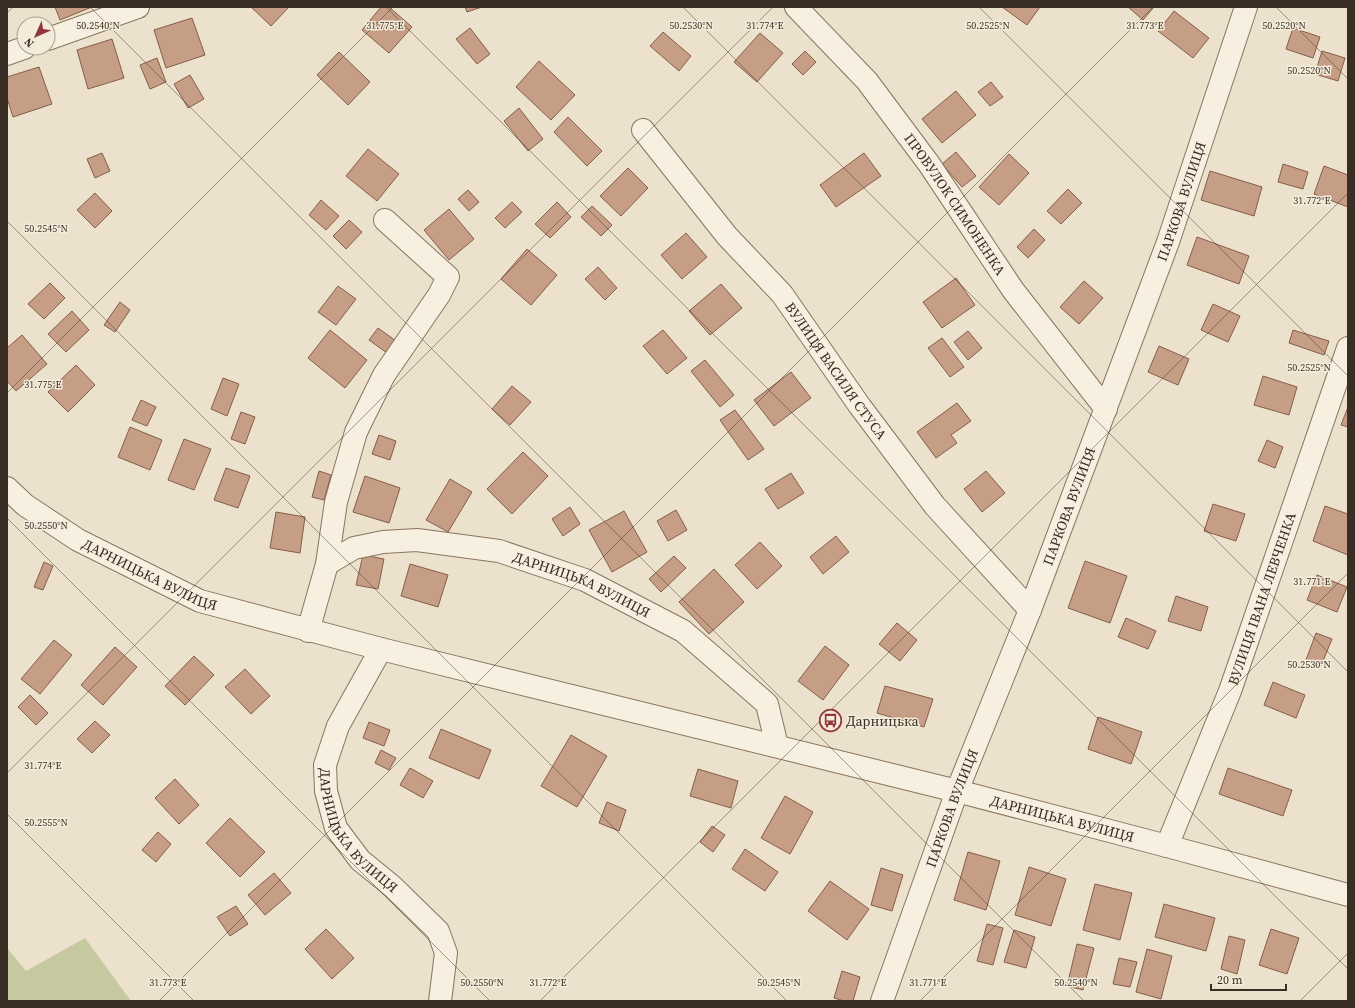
<svg xmlns="http://www.w3.org/2000/svg" width="1355" height="1008" viewBox="0 0 1355 1008" font-family="'Source Serif 4',serif">
<rect width="100%" height="100%" fill="#ece1cc"/>
<path fill="#c6c9a0" d="M85,938L131,1001H7V948L26,971Z"/>
<path fill="#c69e85" stroke="#855e49" d="M55,7H92L60,20Z
M251,7H289L271,26Z
M381,7H389L412,27L389,53L362,30Z
M465,7H482L467,12Z
M1002,7H1040L1027,25Z
M1128,7H1154L1143,20Z
M1174,11L1209,38L1193,58L1158,31Z
M192,18L205,55L166,68L154,30Z
M470,28L490,54L477,64L456,39Z
M1293,28L1320,37L1313,58L1286,49Z
M663,32L691,56L679,71L650,46Z
M760,33L783,53L757,82L734,62Z
M112,39L124,78L88,89L77,50Z
M805,51L816,62L803,75L792,64Z
M1322,51L1345,58L1338,81L1315,74Z
M339,52L370,82L348,105L317,75Z
M157,58L166,82L150,89L140,65Z
M539,61L575,95L551,120L516,87Z
M39,67L52,104L13,117L7,98V77Z
M190,75L204,99L188,108L174,84Z
M991,82L1003,97L990,106L978,92Z
M956,91L976,115L942,143L922,119Z
M519,108L543,139L528,151L504,121Z
M568,117L602,151L587,166L554,132Z
M368,149L399,174L377,201L346,176Z
M956,152L976,176L962,187L942,164Z
M102,153L110,171L95,178L87,159Z
M864,153L881,176L836,207L820,185Z
M1009,154L1029,173L999,205L979,187Z
M1283,164L1308,172L1303,189L1278,182Z
M1324,166L1348,175V207L1314,194Z
M628,168L648,188L621,216L600,196Z
M1210,171L1262,187L1254,216L1201,200Z
M1068,189L1082,203L1061,224L1047,211Z
M468,190L479,202L469,211L458,199Z
M95,193L112,211L95,228L77,210Z
M321,200L339,216L326,230L309,215Z
M512,202L522,212L505,228L495,218Z
M557,202L571,217L550,238L535,224Z
M592,206L612,225L601,236L581,217Z
M449,209L474,239L449,260L424,230Z
M349,220L362,232L346,249L333,236Z
M1034,229L1045,240L1028,258L1017,247Z
M686,233L707,257L682,279L661,255Z
M1197,237L1249,256L1239,284L1187,265Z
M527,249L557,275L531,305L501,279Z
M598,267L617,288L605,300L585,279Z
M956,278L975,305L942,328L923,302Z
M1084,281L1103,298L1079,324L1060,307Z
M50,283L65,298L44,319L28,304Z
M721,284L742,308L710,335L689,311Z
M338,286L356,299L336,325L318,312Z
M120,302L130,310L115,332L104,325Z
M1213,304L1240,316L1228,342L1201,330Z
M72,311L89,330L66,352L48,334Z
M378,328L396,341L387,353L369,340Z
M330,330L367,360L345,388L308,358Z
M663,330L687,358L667,374L643,346Z
M1293,330L1329,341L1324,355L1289,343Z
M968,331L982,348L968,360L954,342Z
M22,335L47,364L16,391L7,381V348Z
M942,338L964,367L950,377L928,348Z
M1159,346L1189,359L1178,385L1148,372Z
M705,360L734,395L720,407L691,371Z
M76,365L95,385L68,412L48,392Z
M791,372L811,398L774,426L754,400Z
M1263,376L1297,387L1289,415L1254,405Z
M223,378L239,384L227,416L211,409Z
M512,386L531,402L510,425L492,409Z
M141,400L156,407L147,426L132,420Z
M957,403L971,421L951,435L957,443L936,458L917,432Z
M1348,407V427L1341,425Z
M735,410L764,449L748,460L720,420Z
M241,412L255,417L245,444L231,439Z
M130,427L162,440L150,470L118,457Z
M379,435L396,441L390,460L372,454Z
M184,439L211,449L194,490L168,480Z
M1267,440L1283,447L1275,468L1258,461Z
M523,452L548,476L512,514L487,489Z
M226,468L250,476L238,508L214,500Z
M319,471L331,475L324,500L312,497Z
M986,471L1005,493L982,512L964,489Z
M791,473L804,493L778,509L765,489Z
M365,476L400,488L389,523L353,512Z
M450,479L472,492L448,532L426,520Z
M1213,504L1245,514L1236,541L1204,531Z
M1325,506L1348,514V555L1313,541Z
M570,507L580,524L563,536L552,519Z
M676,510L687,530L668,541L657,521Z
M624,511L647,552L612,572L589,530Z
M276,512L305,517L300,553L270,548Z
M836,536L849,552L823,574L810,557Z
M760,542L782,566L757,589L735,565Z
M363,555L384,559L378,589L356,585Z
M674,556L686,568L661,592L649,579Z
M1085,561L1127,576L1110,623L1068,608Z
M44,562L53,566L43,590L34,587Z
M410,564L448,575L438,607L401,596Z
M714,569L744,602L709,634L679,602Z
M1317,575L1347,587L1337,612L1307,600Z
M1176,596L1208,607L1201,631L1168,621Z
M1126,618L1156,631L1148,649L1118,637Z
M897,623L917,640L900,661L879,644Z
M1316,633L1332,639L1321,666L1306,660Z
M54,640L72,655L40,694L21,679Z
M825,646L849,665L823,700L798,681Z
M115,647L137,667L103,705L81,685Z
M194,656L214,675L185,705L165,686Z
M245,669L270,696L251,714L225,687Z
M1273,682L1305,695L1296,718L1264,705Z
M885,686L933,699L924,727L877,713Z
M30,695L48,713L36,725L18,707Z
M1098,717L1142,732L1131,764L1088,749Z
M95,721L110,735L92,753L77,739Z
M369,722L390,730L384,746L363,738Z
M441,729L491,750L479,779L429,758Z
M571,735L607,756L577,807L541,786Z
M381,750L396,758L389,770L375,763Z
M410,768L433,781L423,798L400,785Z
M1228,768L1292,790L1283,816L1219,794Z
M698,769L738,781L731,808L690,796Z
M175,779L199,805L179,824L155,798Z
M785,796L813,812L790,854L761,838Z
M607,802L626,810L619,831L599,823Z
M230,818L265,852L240,877L206,843Z
M712,826L725,835L713,852L700,842Z
M158,832L171,844L156,862L142,850Z
M745,849L778,872L765,891L732,869Z
M968,852L1000,861L986,910L954,900Z
M1029,867L1066,879L1051,926L1015,915Z
M881,868L903,875L892,911L871,905Z
M274,873L291,893L265,915L248,895Z
M830,881L869,909L847,940L808,911Z
M1095,884L1132,893L1120,940L1083,930Z
M1164,904L1215,918L1206,951L1155,937Z
M236,906L248,924L230,936L217,917Z
M987,924L1003,928L993,965L977,961Z
M326,929L354,958L332,979L305,949Z
M1271,929L1299,938L1287,974L1259,965Z
M1014,930L1035,937L1026,968L1004,962Z
M1229,936L1245,940L1237,974L1221,969Z
M1077,944L1094,948L1083,990L1067,986Z
M1147,949L1172,956L1161,999L1136,992Z
M1119,958L1137,962L1130,987L1113,984Z
M842,971L860,977L853,1001H844L834,998Z"/>
<g fill="none" stroke-linecap="round" stroke-linejoin="round">
<defs>
<g id="minor">
<path id="s1" d="M796,7L867,81L929,164L1013,290L1106,409"/>
<path d="M48,39L138,7"/>
<path d="M7,54L24,48"/>
<path id="s2" d="M643,130L727,236L782,294L859,405L935,506L1030,610"/>
<path id="s3" d="M7,488L25,505L78,540L200,601L381,649L957,791L1167,846L1348,895"/>
<path id="s4" d="M327,564L354,548L383,542L417,540L499,551L585,580L683,631L767,704L777,746"/>
<path d="M308,631L327,564L336,502L356,432L384,375L439,295L448,277L385,220"/>
<path id="s5" d="M381,649L338,726L325,765L326,791L336,828L360,860L393,887L438,931L446,953L440,1001"/>
<path id="s6" d="M1167,846L1230,691L1348,348"/>
<path id="s7" d="M882,1001L957,791L1030,610L1168,242L1246,7"/>
</g>
</defs>
<use href="#minor" stroke="#887461" stroke-width="24"/>
<use href="#minor" stroke="#f7efdf" stroke-width="22"/>
</g>
<path fill="none" stroke="#3a2d23" stroke-width="1" stroke-opacity="0.45" d="M90,7L1084,1001M386,7L1348,969M683,7L1348,672M979,7L1348,376M1276,7L1348,79M7,13L13,7M7,221L787,1001M7,393L393,7M7,518L490,1001M7,773L773,7M7,814L194,1001M159,1001L1153,7M540,1001L1348,193M920,1001L1348,573M1300,1001L1348,953"/>
<defs>
<symbol id="bus-ring" viewBox="-11 -11 22 22"><circle r="9.5" fill="#f4ecdb" stroke="#92363b" stroke-width="1.5"/><path d="M-5-6H5V4H4V6H2V4H-2V6H-4V4H-5ZM-3.5-4V0h7V-4ZM-3.5 1.2v1.5H-2V1.2ZM2 1.2v1.5H3.5V1.2Z" fill="#92363b"/></symbol>
</defs>
<g fill-rule="evenodd">
<use href="#bus-ring" x="818" y="708" width="25" height="25"/>
</g>
<g text-anchor="middle" dominant-baseline="central" stroke-width="3" stroke-linejoin="round" paint-order="stroke">
<g font-size="14" fill="#3a2d23" stroke="#f4ecdb">
<text stroke="none"><textPath href="#s7" startOffset="854">ПАРКОВА ВУЛИЦЯ</textPath></text>
<text stroke="none"><textPath href="#s1" startOffset="254">ПРОВУЛОК СИМОНЕНКА</textPath></text>
<text stroke="none"><textPath href="#s2" startOffset="309">ВУЛИЦЯ ВАСИЛЯ СТУСА</textPath></text>
<text stroke="none"><textPath href="#s7" startOffset="529">ПАРКОВА ВУЛИЦЯ</textPath></text>
<text stroke="none"><textPath href="#s3" startOffset="168">ДАРНИЦЬКА ВУЛИЦЯ</textPath></text>
<text stroke="none"><textPath href="#s4" startOffset="267">ДАРНИЦЬКА ВУЛИЦЯ</textPath></text>
<text stroke="none"><textPath href="#s6" startOffset="265">ВУЛИЦЯ ІВАНА ЛЕВЧЕНКА</textPath></text>
<text stroke="none"><textPath href="#s7" startOffset="205">ПАРКОВА ВУЛИЦЯ</textPath></text>
<text stroke="none"><textPath href="#s3" startOffset="1114">ДАРНИЦЬКА ВУЛИЦЯ</textPath></text>
<text stroke="none"><textPath href="#s5" startOffset="206">ДАРНИЦЬКА ВУЛИЦЯ</textPath></text>
</g>
<g font-size="14" fill="#3a2d23" stroke="#f4ecdb" text-anchor="start">
<text x="846" y="721">Дарницька</text>
</g>
</g>
<g font-size="10" text-anchor="middle" fill="#3a2d23" stroke="#f4ecdb" stroke-width="3" stroke-linejoin="round" paint-order="stroke">
<text x="1284" y="29">50.2520°N</text>
<text x="98" y="29">50.2540°N</text>
<text x="385" y="29">31.775°E</text>
<text x="691" y="29">50.2530°N</text>
<text x="765" y="29">31.774°E</text>
<text x="988" y="29">50.2525°N</text>
<text x="1145" y="29">31.773°E</text>
<text x="1309" y="74">50.2520°N</text>
<text x="1312" y="204">31.772°E</text>
<text x="46" y="232">50.2545°N</text>
<text x="1309" y="371">50.2525°N</text>
<text x="43" y="388">31.775°E</text>
<text x="46" y="529">50.2550°N</text>
<text x="1312" y="585">31.771°E</text>
<text x="1309" y="668">50.2530°N</text>
<text x="43" y="769">31.774°E</text>
<text x="46" y="826">50.2555°N</text>
<text x="168" y="986">31.773°E</text>
<text x="548" y="986">31.772°E</text>
<text x="928" y="986">31.771°E</text>
<text x="482" y="986">50.2550°N</text>
<text x="779" y="986">50.2545°N</text>
<text x="1076" y="986">50.2540°N</text>
</g>
<rect width="1355" height="1008" fill="none" stroke="#3a2d23" stroke-width="16"/>
<g transform="translate(36 36) rotate(225)"><circle r="19" fill="#f4ecdb" stroke="#aaa091"/>
<path d="M0-3L7 15L0 10L-7 15Z" fill="#92363b"/>
<text y="-6" font-size="11" font-weight="bold" text-anchor="middle" fill="#3a2d23">N</text>
</g>
<path d="M1211 984v6h75v-6" fill="none" stroke="#3a2d23" stroke-width="2"/>
<text x="1217" y="984" font-size="12" fill="#3a2d23" stroke="#f4ecdb" stroke-width="3" paint-order="stroke">20 m</text>
</svg>
